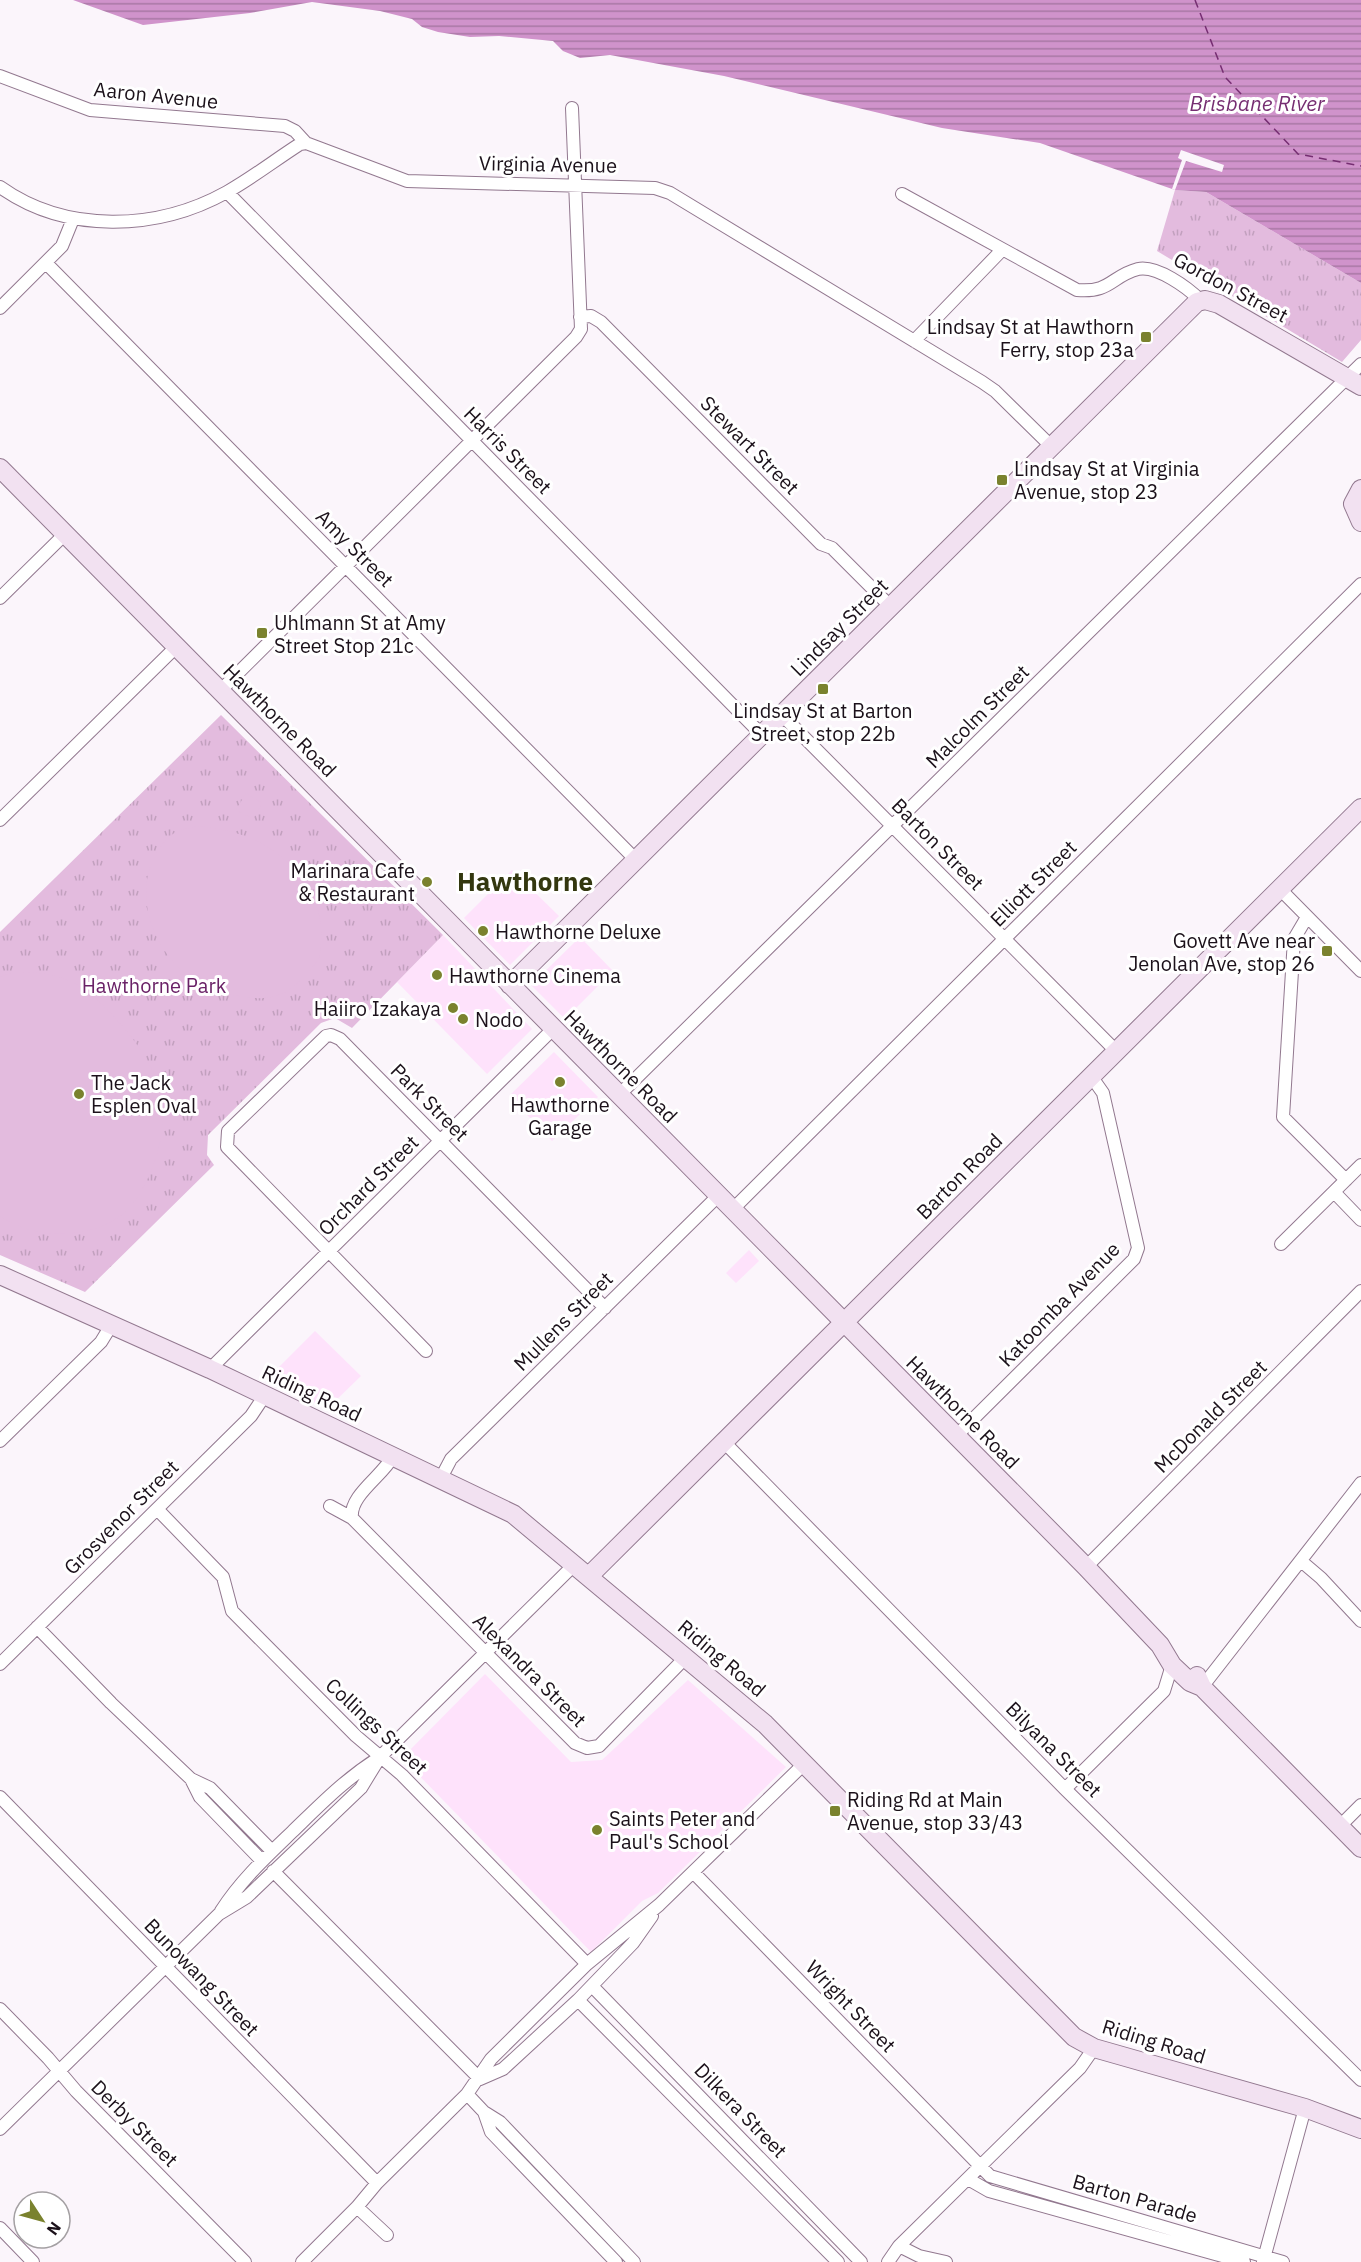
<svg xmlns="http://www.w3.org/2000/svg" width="1361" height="2262" viewBox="0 0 1361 2262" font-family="'IBM Plex Sans',sans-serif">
<defs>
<pattern id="park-tufts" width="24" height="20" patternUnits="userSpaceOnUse" patternTransform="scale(1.5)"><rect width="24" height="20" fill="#e3bbde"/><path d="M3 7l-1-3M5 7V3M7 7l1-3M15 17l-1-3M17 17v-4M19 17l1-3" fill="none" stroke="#c2a0be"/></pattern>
<pattern id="water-rules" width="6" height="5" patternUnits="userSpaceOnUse" patternTransform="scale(1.5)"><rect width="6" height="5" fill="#d093cb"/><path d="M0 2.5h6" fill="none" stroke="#a877a4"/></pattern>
</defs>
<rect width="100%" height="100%" fill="#fbf5fb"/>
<path fill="#fee2fb" d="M512,870L559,916L510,965L464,918Z
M443,935L532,1029L487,1074L397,982Z
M580,937L613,971L565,1019L531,985Z
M554,1052L598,1097L552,1141L509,1096Z
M749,1250L759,1261L736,1283L726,1273Z
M315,1331L361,1376L327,1409L267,1379Z
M485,1674L571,1762L602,1760L688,1680L786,1767L658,1893L642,1901L591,1952L402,1758Z"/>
<path fill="url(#park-tufts)" d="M1175,190L1206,192L1361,283V340L1342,362L1157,251Z
M221,715L443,935L352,1028L335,1018L321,1023L208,1135L207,1155L214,1165L85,1292L0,1255V932Z"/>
<path fill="#e3bbde" d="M246,793L262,803L253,819L236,810Z
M198,826C220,829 239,832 259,842C296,862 324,897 321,940C321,946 321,953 319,958C313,968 304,978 295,985C281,998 263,1000 245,997C229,995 211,990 197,982C156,957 132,899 155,856C160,847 167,837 176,832C182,829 191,828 198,826Z
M13,972C63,972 82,981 116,1019C139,1044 163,1077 163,1114C163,1146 150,1183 130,1207C99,1241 35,1241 0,1216V977Z"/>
<path fill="url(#water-rules)" d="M73,0H1361V283L1206,192L1175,190L1040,143L942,128L724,76L610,55L580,58L563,51L553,41L499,36L470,37L438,32L422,27L412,19L380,11L312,2L250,13L143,25Z"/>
<path fill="#fbf5fb" d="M1181,150L1224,165L1222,172L1186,161L1175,190L1172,189L1182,160L1178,158Z"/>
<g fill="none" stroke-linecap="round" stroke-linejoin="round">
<path stroke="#762e72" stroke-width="1.5" stroke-dasharray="8 6" stroke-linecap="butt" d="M1195,0L1225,77L1298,154L1361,166"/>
<defs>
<path id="street" d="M0,76L90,110L285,126L295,131L306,143
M0,187C66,234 157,231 227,192C252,178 275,160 300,144L306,143L407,181L655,188L670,193L982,382L995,391L1051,446
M227,192L762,735
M902,194L1077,290C1111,293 1111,276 1138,269C1157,265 1188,288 1200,300
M46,263L636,860
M0,308L62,246L73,219
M580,317L591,316L601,322L821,544L832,548L891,607
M914,341L1001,251
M0,598L65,534
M220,691L576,337L581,329L572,108
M782,715L1116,1051
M0,820L176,647
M1280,889L1361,971
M1307,917L1294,939L1283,1117L1346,1180
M619,1095L1361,364
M1334,1192L1361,1220
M732,1210L1361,584
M1281,1244L1361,1165
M426,1351L227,1147L228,1131L326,1036L331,1035L340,1039L605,1308
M210,1369L553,1029
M956,1436L1134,1259L1138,1248L1103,1093L1091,1076
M0,1441L101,1342L112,1324
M724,1442L1065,1789L1361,2080
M393,1456C383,1476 349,1495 352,1518L575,1743L587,1748L599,1746L686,1657
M441,1478L451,1459L718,1196
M330,1506L352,1518
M157,1509L223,1577L232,1611L356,1736L402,1775L587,1964
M1301,1561L1321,1578L1361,1621
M1086,1567L1361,1291
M37,1627L111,1703L191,1779L210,1788L272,1851
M0,1664L251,1416L265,1395
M1202,1687L1361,1483
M191,1779L200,1797L262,1861
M1065,1789L1164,1691L1172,1665
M0,1797L377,2183
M1340,1826L1361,1805
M273,1871L480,2079
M694,1873L990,2176L1283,2262
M221,1911C241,1880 266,1857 292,1832C322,1803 344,1780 380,1757L575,1564
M592,1986L861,2262
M578,2000L838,2262
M0,2009L48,2058L76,2091L245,2262
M480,2079L503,2069L578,2000L633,1943L652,1916
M467,2094L484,2112L500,2122L634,2262
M484,2112L491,2132L616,2262
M0,2129L219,1914L247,1897L361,1788L380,1757
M968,2179L989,2191L1244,2262
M357,2207L387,2235
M0,2228L33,2262
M899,2246L919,2256L946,2262
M302,2262L357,2207L377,2183L467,2094L491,2059L587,1964L659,1905L804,1764
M888,2262L899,2246L1080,2068L1094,2048
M1263,2262L1305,2108"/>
<path id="secondary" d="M0,468L1086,1567L1160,1645L1172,1665L1190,1682L1202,1687
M1361,489L1353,504L1361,522
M510,985L1197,302L1205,300L1219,304L1361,386
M0,1275L210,1369L513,1514L765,1724L1074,2037L1094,2048L1305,2108L1361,2129
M589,1576L1361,808
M1197,1676L1202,1687L1361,1848"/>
</defs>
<use href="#street" stroke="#92788f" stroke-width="14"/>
<use href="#secondary" stroke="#92788f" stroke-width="20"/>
<use href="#street" stroke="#fff" stroke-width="12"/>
<use href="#secondary" stroke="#f2e1f1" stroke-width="18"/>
</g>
<g fill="#7a822e" stroke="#fff" stroke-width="2">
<rect x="1140" y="331" width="12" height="12" rx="3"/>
<rect x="996" y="474" width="12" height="12" rx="3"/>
<rect x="256" y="627" width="12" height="12" rx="3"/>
<rect x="817" y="683" width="12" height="12" rx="3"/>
<circle cx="427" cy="882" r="6"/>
<circle cx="483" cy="931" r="6"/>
<rect x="1321" y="945" width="12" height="12" rx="3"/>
<circle cx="437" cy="975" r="6"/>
<circle cx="453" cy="1008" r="6"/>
<circle cx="463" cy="1019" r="6"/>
<circle cx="560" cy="1082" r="6"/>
<circle cx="79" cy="1094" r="6"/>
<rect x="829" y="1805" width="12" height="12" rx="3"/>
<circle cx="597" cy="1830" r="6"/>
</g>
<g text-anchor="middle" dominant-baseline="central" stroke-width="6" stroke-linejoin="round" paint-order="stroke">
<g font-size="20" fill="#1b111a" stroke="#fff">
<text transform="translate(156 95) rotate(6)">Aaron Avenue</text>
<text transform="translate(548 164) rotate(1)">Virginia Avenue</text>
<text transform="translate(1231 287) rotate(28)">Gordon Street</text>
<text transform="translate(750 445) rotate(45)">Stewart Street</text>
<text transform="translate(508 450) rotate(45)">Harris Street</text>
<text transform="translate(355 548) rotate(45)">Amy Street</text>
<text transform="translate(839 627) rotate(-45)">Lindsay Street</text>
<text transform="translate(977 716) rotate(-45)">Malcolm Street</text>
<text transform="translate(280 720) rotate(45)">Hawthorne Road</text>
<text transform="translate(938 844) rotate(45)">Barton Street</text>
<text transform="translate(1033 883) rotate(-45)">Elliott Street</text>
<text transform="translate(621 1066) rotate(45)">Hawthorne Road</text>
<text transform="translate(430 1102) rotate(45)">Park Street</text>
<text transform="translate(959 1176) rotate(-45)">Barton Road</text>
<text transform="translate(368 1185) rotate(-45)">Orchard Street</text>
<text transform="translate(1059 1304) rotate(-46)">Katoomba Avenue</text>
<text transform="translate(563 1321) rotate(-45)">Mullens Street</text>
<text transform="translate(312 1393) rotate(25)">Riding Road</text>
<text transform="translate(963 1412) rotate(45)">Hawthorne Road</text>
<text transform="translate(1210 1416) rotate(-45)">McDonald Street</text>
<text transform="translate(121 1517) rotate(-45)">Grosvenor Street</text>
<text transform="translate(722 1658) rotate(40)">Riding Road</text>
<text transform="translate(530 1670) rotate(45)">Alexandra Street</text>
<text transform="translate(377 1726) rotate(43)">Collings Street</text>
<text transform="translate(1054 1749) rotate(45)">Bilyana Street</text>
<text transform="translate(202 1977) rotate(46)">Bunowang Street</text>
<text transform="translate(851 2006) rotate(46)">Wright Street</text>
<text transform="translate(1154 2041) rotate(17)">Riding Road</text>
<text transform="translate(741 2110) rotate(46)">Dilkera Street</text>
<text transform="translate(135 2123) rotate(45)">Derby Street</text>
<text transform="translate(1135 2198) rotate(16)">Barton Parade</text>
</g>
<g font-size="20" fill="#1b111a" stroke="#fff" text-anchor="start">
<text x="1134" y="326" text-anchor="end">Lindsay St at Hawthorn<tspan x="1134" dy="23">Ferry, stop 23a</tspan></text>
<text x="1014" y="468">Lindsay St at Virginia<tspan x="1014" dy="23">Avenue, stop 23</tspan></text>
<text x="274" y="622">Uhlmann St at Amy<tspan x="274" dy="23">Street Stop 21c</tspan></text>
<text x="823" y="710" text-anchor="middle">Lindsay St at Barton<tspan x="823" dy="23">Street, stop 22b</tspan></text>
<text x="415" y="870" text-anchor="end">Marinara Cafe<tspan x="415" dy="23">&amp; Restaurant</tspan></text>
<text x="495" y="931">Hawthorne Deluxe</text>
<text x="1315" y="940" text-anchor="end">Govett Ave near<tspan x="1315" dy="23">Jenolan Ave, stop 26</tspan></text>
<text x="449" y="975">Hawthorne Cinema</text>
<text x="441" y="1008" text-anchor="end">Haiiro Izakaya</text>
<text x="475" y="1019">Nodo</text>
<text x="91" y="1082">The Jack<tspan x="91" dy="23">Esplen Oval</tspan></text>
<text x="560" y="1104" text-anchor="middle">Hawthorne<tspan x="560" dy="23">Garage</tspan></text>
<text x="847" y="1799">Riding Rd at Main<tspan x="847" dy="23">Avenue, stop 33/43</tspan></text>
<text x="609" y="1818">Saints Peter and<tspan x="609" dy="23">Paul's School</tspan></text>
</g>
<g font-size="20" fill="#6a2267" stroke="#fff">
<text x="154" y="985">Hawthorne Park</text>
</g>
<g font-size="21" font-style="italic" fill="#762e72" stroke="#fff">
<text x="1257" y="103">Brisbane River</text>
</g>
<g font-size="26" font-weight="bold" fill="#33370f" stroke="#fff">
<text x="525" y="881">Hawthorne</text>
</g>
</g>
<g transform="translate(42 2220) rotate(126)"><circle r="28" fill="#ffffff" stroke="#a4a0a3" stroke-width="1.5"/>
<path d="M0-4.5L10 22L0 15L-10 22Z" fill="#7a822e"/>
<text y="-9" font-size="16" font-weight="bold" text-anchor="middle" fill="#1b111a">N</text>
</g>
</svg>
